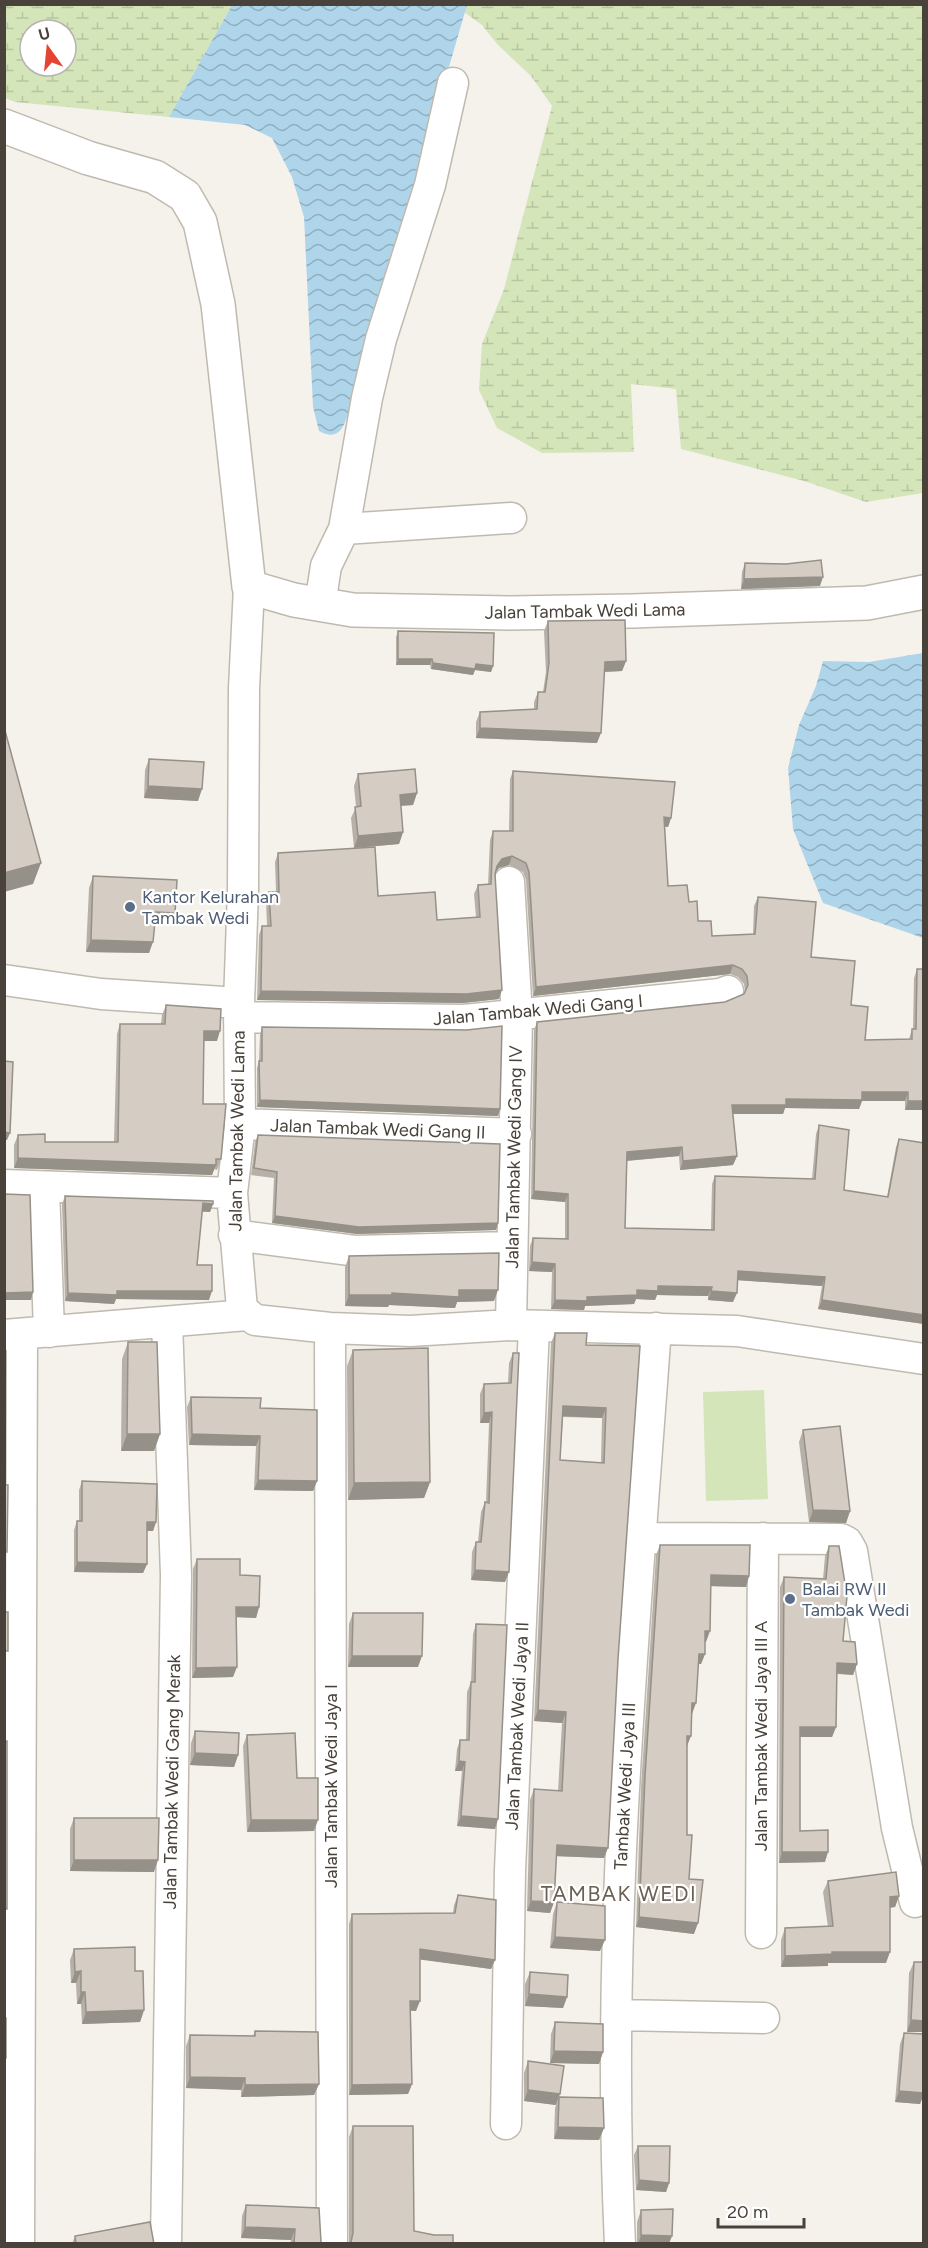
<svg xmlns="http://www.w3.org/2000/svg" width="928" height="2248" viewBox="0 0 928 2248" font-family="Figtree,sans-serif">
<defs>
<pattern id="wetland-marsh" width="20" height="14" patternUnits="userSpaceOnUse" patternTransform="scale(1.5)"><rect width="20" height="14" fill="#d3e5b9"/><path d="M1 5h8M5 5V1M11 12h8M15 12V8" fill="none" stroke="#b7c6a0"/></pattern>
<pattern id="water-waves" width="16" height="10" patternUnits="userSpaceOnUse" patternTransform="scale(1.5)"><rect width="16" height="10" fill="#afd5eb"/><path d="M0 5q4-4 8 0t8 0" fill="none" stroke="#90aebf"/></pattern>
</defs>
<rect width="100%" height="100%" fill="#f5f2ec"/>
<path fill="url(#wetland-marsh)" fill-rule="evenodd" d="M467,4L923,5V493L866,502L804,481L681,449L676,389L631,384L634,452L542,453L497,428L479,390L482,344L504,289L552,106L531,76L498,45L482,25L464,12Z
M4,5H232L169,117L15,102L5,98ZM30,30H66V66H30Z"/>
<path fill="#d3e5b9" d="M764,1390L768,1499L706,1501L703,1392Z"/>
<path fill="url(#water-waves)" d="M232,5H467L347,417C342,432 335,440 319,431L313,407L304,217L292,177L272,138L245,125L169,117Z
M923,653H924L923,938L823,903L793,829L788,768L799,725L816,686L823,661L869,662Z"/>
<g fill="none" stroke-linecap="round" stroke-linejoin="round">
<defs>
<path id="minor" d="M344,529L511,518
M249,587L244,688L243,890L239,1003L240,1124L232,1193L242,1309L255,1320L330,1328L410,1331L511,1325L737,1331L924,1359
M320,605L326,566L344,529L367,398L381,339L430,185L453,83
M509,882L517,1016L511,1325
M4,980L101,994L239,1003
M239,1017L464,1020L720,994L728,991
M240,1124L516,1134
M4,1185L232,1193
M44,1187L49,1332
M234,1235L356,1251L512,1247
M330,1328L332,2244
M4,1335L247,1315
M641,1538L841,1539L847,1542L852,1551L897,1828L915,1902
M761,1933L763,1538
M618,2015L764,2018
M506,2124L510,1870L534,1327
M19,2244L22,1335
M166,2244L176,1575L167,1322
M620,2244C605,1938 634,1633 656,1328"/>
<path id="tertiary" d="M4,126L88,158L155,177L185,196L200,222L218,304L249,587L294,600L353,610L510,613L632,611L867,603L924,592"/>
</defs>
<use href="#minor" stroke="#c0b9af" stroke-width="33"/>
<use href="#tertiary" stroke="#c0b9af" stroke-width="36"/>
<use href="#minor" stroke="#fff" stroke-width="30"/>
<use href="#tertiary" stroke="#fff" stroke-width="33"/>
</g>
<path fill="#b7b0a8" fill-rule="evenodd" d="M745,563L820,586L741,589L742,572Z
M548,621L626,661L622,671L604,672L597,743L476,738V722L480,712L534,709V702L538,692H543L546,672L544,631Z
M398,631L493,666L491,672L475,670L473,675L431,669L430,665H396V637Z
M149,759L198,801L144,798L145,770Z
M513,771L671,818L668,827L664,826L668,886L689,902L698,921L712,936L753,934L754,906L758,897L811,957L851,1005L865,1040L909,1039L912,1029H913L914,978L917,969L924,1110H905V1101H862L859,1109L785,1108L783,1114H733L737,1156L733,1165L680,1170L679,1156L627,1161L625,1228L711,1230L712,1184L715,1176L812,1179L816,1134L819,1125L844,1190L887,1197L896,1147L899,1139L924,1143V1324L818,1309L822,1286L737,1280L733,1302L708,1300V1296L657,1295L655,1300L636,1299L634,1304L585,1306L584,1310L551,1309L552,1272L529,1271L530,1246L533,1238L565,1239V1202L531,1199L534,1030L537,1022L725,1002L744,994L745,992L744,984L738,977L730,974L533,996L526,880L523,872L509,865L499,868L495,873L499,999L463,1003L257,1000L259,935L262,926H267L266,901L269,892H276L275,862L278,853L378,896L437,920L476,917L474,894L478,885H488L490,840L493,831H509L510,779Z
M358,774L417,793L413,805L401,806L403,832L399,844L354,848L351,818L356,807L354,786Z
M93,876L171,924H155L149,953L86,952L89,888Z
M166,1005L217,1041H204L203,1104L221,1159L217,1170L214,1169L212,1175L14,1168V1145L18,1135L45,1142H114L117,1034L120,1024H161L162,1015Z
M262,1027L498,1116L257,1107V1068L259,1061L260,1035Z
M258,1135L498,1223L496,1230L357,1234L272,1223L274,1178L251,1175L255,1142Z
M65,1196L213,1204L210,1212H202L197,1265L209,1300L116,1299L114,1304L65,1301L62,1204Z
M349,1256L494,1301L457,1302L455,1308L389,1305L388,1307L345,1306V1267Z
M555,1333L586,1345L640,1346L604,1858L556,1856L554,1902L550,1913L527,1911L530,1800L534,1789L558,1791L562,1723L534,1721L551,1343ZM563,1417L602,1418L601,1463L560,1460Z
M128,1342L160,1434L154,1451H121L122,1359Z
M353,1350L430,1482L424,1498L348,1500L347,1366Z
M513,1353L505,1582L471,1580L472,1552L476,1542H478L481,1512L485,1502H486L489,1423H480V1394L484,1384L508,1383L509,1363Z
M191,1397L260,1408L317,1481L313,1491L254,1490L256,1446L189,1445L187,1407Z
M803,1430L850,1511L846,1523L809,1522L799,1442Z
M82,1481L156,1522L153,1531H147V1564L143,1573L74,1572V1530L77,1521H79V1490Z
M660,1545L749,1576L746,1587L710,1586L706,1642H705V1654L701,1664H699L687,1746V1835L689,1879L694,1934L636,1927L641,1787L656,1555Z
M829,1546L843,1641L857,1664L853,1675L837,1674L836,1727L832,1737H800V1831L825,1862L779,1863L780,1587L784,1577L823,1579L825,1556Z
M197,1559L240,1575L259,1607L256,1618L237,1617L233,1677L192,1678L193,1569Z
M353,1613L418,1667H348L349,1624Z
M476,1624L495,1829L457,1826L462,1771H455L457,1749L460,1740H466L467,1692L471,1682L473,1634Z
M195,1731L238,1755L234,1767L190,1765L191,1743Z
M247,1735L297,1778L314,1831L247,1832L243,1746Z
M74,1818L154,1872L70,1871V1829Z
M828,1881L899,1896L895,1907L890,1908L886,1963H828V1966L781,1967V1940L785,1928L828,1927L823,1892Z
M458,1895L495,1960L491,1969L420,1959L416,2011H411L412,2084L408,2094L349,2095V1924L352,1914L453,1913L454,1905Z
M557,1902L600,1951L550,1948L553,1914Z
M74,1949L135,1971L144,2010L140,2022L82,2024L81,2004H77L76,1983H71L70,1960Z
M914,1962L924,2032H907L909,1973Z
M530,1972L567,1997L563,2008L525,2006V1984Z
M555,2022L603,2052L599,2064L550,2063L551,2034Z
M255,2031L319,2084L314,2095L241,2097V2090L186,2088V2046L190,2035L253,2036Z
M904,2033L924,2034V2094L920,2104L895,2102L900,2044Z
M528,2061L556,2105L524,2101V2073Z
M559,2097L604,2128L599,2140L554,2139L555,2108Z
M353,2126L414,2231L349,2244V2137Z
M638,2146L669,2183L666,2192L636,2190L634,2155Z
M246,2205L321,2242L323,2244H290L291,2240L241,2238L242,2216Z
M641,2210L669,2244H637V2222Z
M75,2236L154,2244H72Z"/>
<path fill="#959088" d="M823,577L820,586L741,589L744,579Z
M398,659H432L430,665H396Z
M626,661L622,671L601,672L605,662Z
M433,663L476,664L493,666L491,672L475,670L473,675L431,669Z
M480,728L601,733L597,743L476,738Z
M148,786L202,789L198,801L144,798Z
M417,793L413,805L395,806L400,795Z
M664,817L671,818L668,827L661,826Z
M403,832L399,844L354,848L358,836Z
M512,856L509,865L499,868L493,875L497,866L502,859Z
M41,863L33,884L4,892V873Z
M156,912L175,913L171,924H152Z
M91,940L153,942L149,953L86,952Z
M733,965L730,974L533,996L536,987Z
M502,990L499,999L463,1003L257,1000L261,991Z
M204,1031H220L217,1041H201Z
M862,1092H908L905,1101H862L859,1109L785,1108L783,1114H729L732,1105Z
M260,1100L500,1109L498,1116L257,1107Z
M908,1101H924V1110H905Z
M4,1132L10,1133L7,1140H4Z
M682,1147L679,1156L624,1161L627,1152Z
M737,1156L733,1165L680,1170L683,1161Z
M18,1158L216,1165L212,1175L14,1168Z
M534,1191L568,1194L565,1202L531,1199Z
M203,1203L213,1204L210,1212L200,1211Z
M275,1216L498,1223L496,1230L357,1234L272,1223Z
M532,1262L555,1264L552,1272L529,1271Z
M738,1271L825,1277L822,1286L735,1280Z
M658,1286L712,1287L708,1296L657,1295L655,1300L636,1299L634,1304L585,1306L584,1310L551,1309L555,1300L637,1290Z
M459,1290H498L494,1301L457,1302L455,1308L389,1305L388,1307L345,1306L349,1295Z
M117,1291H212L209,1300L116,1299L114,1304L65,1301L68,1293Z
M711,1291L737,1293L733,1302L708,1300Z
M33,1292L31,1300H4V1293Z
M822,1300L924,1315V1324L818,1309Z
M563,1406L606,1408L602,1418L559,1416Z
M492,1412L489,1423H480L484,1413Z
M127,1434H160L154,1451H121Z
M192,1434L260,1436L256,1446L189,1445Z
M258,1480L317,1481L313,1491L254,1490Z
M430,1482L424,1498L348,1500L354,1483Z
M813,1510L850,1511L846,1523L809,1522Z
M147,1522H156L153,1531H143Z
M77,1562L147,1564L143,1573L74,1572Z
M475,1570L509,1572L505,1582L471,1580Z
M711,1575L749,1576L746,1587L707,1586Z
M236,1607H259L256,1618L233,1617Z
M705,1631H710L706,1642H701Z
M699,1654H705L701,1664H695Z
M352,1656H422L418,1667H348Z
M837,1663L857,1664L853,1675L833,1673Z
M237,1667L233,1677L192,1678L196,1668Z
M692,1703H696L692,1714Z
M538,1710L566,1712L562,1723L534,1721Z
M800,1727H836L832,1737H797Z
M687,1736H691L687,1746Z
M195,1753L238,1755L234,1767L190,1765Z
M459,1761L465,1762L462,1771H455Z
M461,1816L498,1819L495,1829L457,1826Z
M251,1820H318L314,1831L247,1832Z
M557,1845L608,1848L604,1858L553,1856Z
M782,1852H828L825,1862L779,1863Z
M74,1860H158L154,1872L70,1871Z
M899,1896L895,1907L885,1908L890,1897Z
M531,1901L554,1902L550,1913L527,1911Z
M639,1917L698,1923L694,1934L636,1927Z
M555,1937L605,1940L600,1951L550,1948Z
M420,1949L495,1960L491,1969L416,1959Z
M832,1952H890L886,1963H828V1966L781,1967L785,1956Z
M81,1971L76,1983H71L75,1972Z
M81,1992H85L81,2004H77Z
M529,1994L567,1997L563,2008L525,2006Z
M410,2001H420L416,2011L407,2010Z
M144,2010L140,2022L82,2024L86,2012Z
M911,2020L924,2021V2032H907Z
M554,2051L603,2052L599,2064L550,2063Z
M190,2077L245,2078L241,2090L186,2088Z
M319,2084L314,2095L241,2097L245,2085Z
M412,2084L408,2094L349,2095L352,2085Z
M528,2090L560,2094L556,2105L524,2101Z
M899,2091L924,2093L920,2104L895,2102Z
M558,2127L604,2128L599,2140L554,2139Z
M639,2180L669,2183L666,2192L636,2190Z
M245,2227L295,2229L291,2240L241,2238Z
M641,2235L672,2236L669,2244H638Z"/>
<path fill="#d5cdc3" stroke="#959088" stroke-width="1.5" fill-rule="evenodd" d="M821,560L823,577L744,579L745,563L786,564Z
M625,620L626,661L605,662L601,733L480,728V712L537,709L538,692H545L549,663L548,621Z
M398,631L494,633L493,666L476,664L475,669L433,663L432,659H398Z
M4,727L41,863L4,873Z
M149,759L204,762L202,789L148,786Z
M415,769L417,793L400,795L403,832L358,836L355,807L361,806L358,774Z
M513,771L675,782L671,818L664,817L668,886L687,885L689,902L697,901L698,921H711L712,936L755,934L758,897L816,902L811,957L855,961L851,1005L868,1007L865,1040L912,1039V1029H916L917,969H924V1101H908V1092H862V1100L786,1099V1105H732L737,1156L683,1161L682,1147L627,1152L625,1228L714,1230L715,1176L815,1179L819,1125L849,1130L844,1190L888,1197L899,1139L924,1143V1315L822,1300L825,1277L738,1271L737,1293L711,1291L712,1287L658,1286V1291L637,1290V1295L587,1297V1301L555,1300V1264L532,1262L533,1238L568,1239V1194L534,1191L537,1022L725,1002L744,994L748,985L747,976L742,969L733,965L536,987L529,872L526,863L512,856L502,859L497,866L495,874L502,990L466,994L261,991L262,926H271L269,892H279L278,853L375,847L378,896L435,892L437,920L480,917L478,885L491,884L493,831H513Z
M93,876L177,880L175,913L156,912L153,942L91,940Z
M166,1005L221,1009L220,1031H204L203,1104H226L221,1159H216V1165L18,1158V1135L45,1134V1142H118L120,1024H165Z
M502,1026L500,1109L260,1100L259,1061H262V1027L467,1030Z
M4,1061L13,1062L10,1133L4,1132Z
M258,1135L500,1144L498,1223L359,1227L275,1216L277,1172L254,1168Z
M4,1194L30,1195L33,1292L4,1293Z
M65,1196L213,1201V1204L203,1203L197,1265H212V1291H117V1295L68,1293Z
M499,1253L498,1290H459V1297L392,1293V1295H349V1256Z
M555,1333H587L586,1345L640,1346L618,1659L608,1848L557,1845L554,1902L531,1901L534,1789L562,1791L566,1712L538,1710ZM563,1406L606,1408L604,1463L560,1460Z
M128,1342H157L160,1434H127Z
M428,1348L430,1482L354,1483L353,1350Z
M513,1353H519L509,1572L475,1570L476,1542H481L485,1502L489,1503L492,1412L484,1413V1384L511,1383Z
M191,1397L261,1398L260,1408L317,1410V1481L258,1480L260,1436L192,1434Z
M840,1426L850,1511L813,1510L803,1430Z
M82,1481L157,1484L156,1522H147V1564L77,1562V1521H82Z
M4,1485H8L7,1552H4Z
M660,1545H750L749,1576L711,1575L710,1631H705V1654H699L696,1703H692L691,1736H687V1835H692L689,1879L703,1880L698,1923L639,1917L645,1776Z
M829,1546H839L847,1596L843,1641L855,1642L857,1664L837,1663L836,1727H800V1831L828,1830V1852H782L784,1577L826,1579Z
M197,1559H240V1575L260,1576L259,1607H236L237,1667L196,1668Z
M4,1612H8V1651H4Z
M353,1613H423L422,1656H352Z
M476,1624L507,1625L498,1819L461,1816L465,1762L459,1761L460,1740H469L471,1682H475Z
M195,1731L239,1733L238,1755L195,1753Z
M295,1733L297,1778H318V1820H251L247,1735Z
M4,1741H7V1909H4Z
M74,1818H159L158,1860H74Z
M896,1872L899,1896L890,1897V1952H832V1954L785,1956V1928L833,1926L828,1881Z
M458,1895L496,1900L495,1960L420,1949V2001H410L412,2084L352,2085V1914L455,1913Z
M557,1902L605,1906V1940L555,1937Z
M135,1947V1971H143L144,2010L86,2012L85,1992H81V1971L75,1972L74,1949Z
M914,1962H924V2021L911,2020Z
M530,1972L568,1975L567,1997L529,1994Z
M4,2018H6V2058H4Z
M555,2022L603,2024V2052L554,2051Z
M255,2031L318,2032L319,2084L245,2085V2078L190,2077V2035L255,2036Z
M904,2033L924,2034V2093L899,2091Z
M528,2061L564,2066L560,2094L528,2090Z
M559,2097L603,2098L604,2128L558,2127Z
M353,2126H413L414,2231L434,2235H453V2244H349L351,2242L353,2233Z
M638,2146H670L669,2183L639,2180Z
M246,2205L319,2208L321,2242L323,2244H294L295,2229L245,2227Z
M673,2209L672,2236L641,2235V2210Z
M150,2222L154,2244H76L75,2236Z"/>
<g fill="#5c6f8a" stroke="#fff" stroke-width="2">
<circle cx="130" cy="907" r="6"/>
<circle cx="790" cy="1599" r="6"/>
</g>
<g text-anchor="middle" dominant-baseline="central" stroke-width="4.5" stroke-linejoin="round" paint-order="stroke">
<g font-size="18" fill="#49423a" stroke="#fff">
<text transform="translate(585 611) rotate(-1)">Jalan Tambak Wedi Lama</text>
<text transform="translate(538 1010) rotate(-5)">Jalan Tambak Wedi Gang I</text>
<text transform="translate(378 1129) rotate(2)">Jalan Tambak Wedi Gang II</text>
<text transform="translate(237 1131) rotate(-89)">Jalan Tambak Wedi Lama</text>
<text transform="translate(514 1157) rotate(-89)">Jalan Tambak Wedi Gang IV</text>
<text transform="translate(517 1726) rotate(-87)">Jalan Tambak Wedi Jaya II</text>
<text transform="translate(761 1736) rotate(-90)">Jalan Tambak Wedi Jaya III A</text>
<text transform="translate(172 1782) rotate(-89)">Jalan Tambak Wedi Gang Merak</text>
<text transform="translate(331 1786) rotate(-90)">Jalan Tambak Wedi Jaya I</text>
<text transform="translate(625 1786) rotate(-87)">Tambak Wedi Jaya III</text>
</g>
<g font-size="18" fill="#4e5e75" stroke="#fff" text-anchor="start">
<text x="142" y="897">Kantor Kelurahan<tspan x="142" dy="21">Tambak Wedi</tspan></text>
<text x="802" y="1589">Balai RW II<tspan x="802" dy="21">Tambak Wedi</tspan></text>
</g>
<g font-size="21" letter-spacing="1.5" fill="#6b6052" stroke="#fff">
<text x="619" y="1893">TAMBAK WEDI</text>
</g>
</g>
<rect width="928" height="2248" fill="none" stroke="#49423a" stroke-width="12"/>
<g transform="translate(48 48) rotate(345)"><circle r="28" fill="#ffffff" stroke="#b6b3b0" stroke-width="1.5"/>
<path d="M0-4.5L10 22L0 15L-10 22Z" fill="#e64432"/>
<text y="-9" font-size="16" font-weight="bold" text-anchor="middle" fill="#49423a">U</text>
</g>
<path d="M718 2218v9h86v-9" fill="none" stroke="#49423a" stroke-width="3"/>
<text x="727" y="2218" font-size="18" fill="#49423a" stroke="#ffffff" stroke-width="4.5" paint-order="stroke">20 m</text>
</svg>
